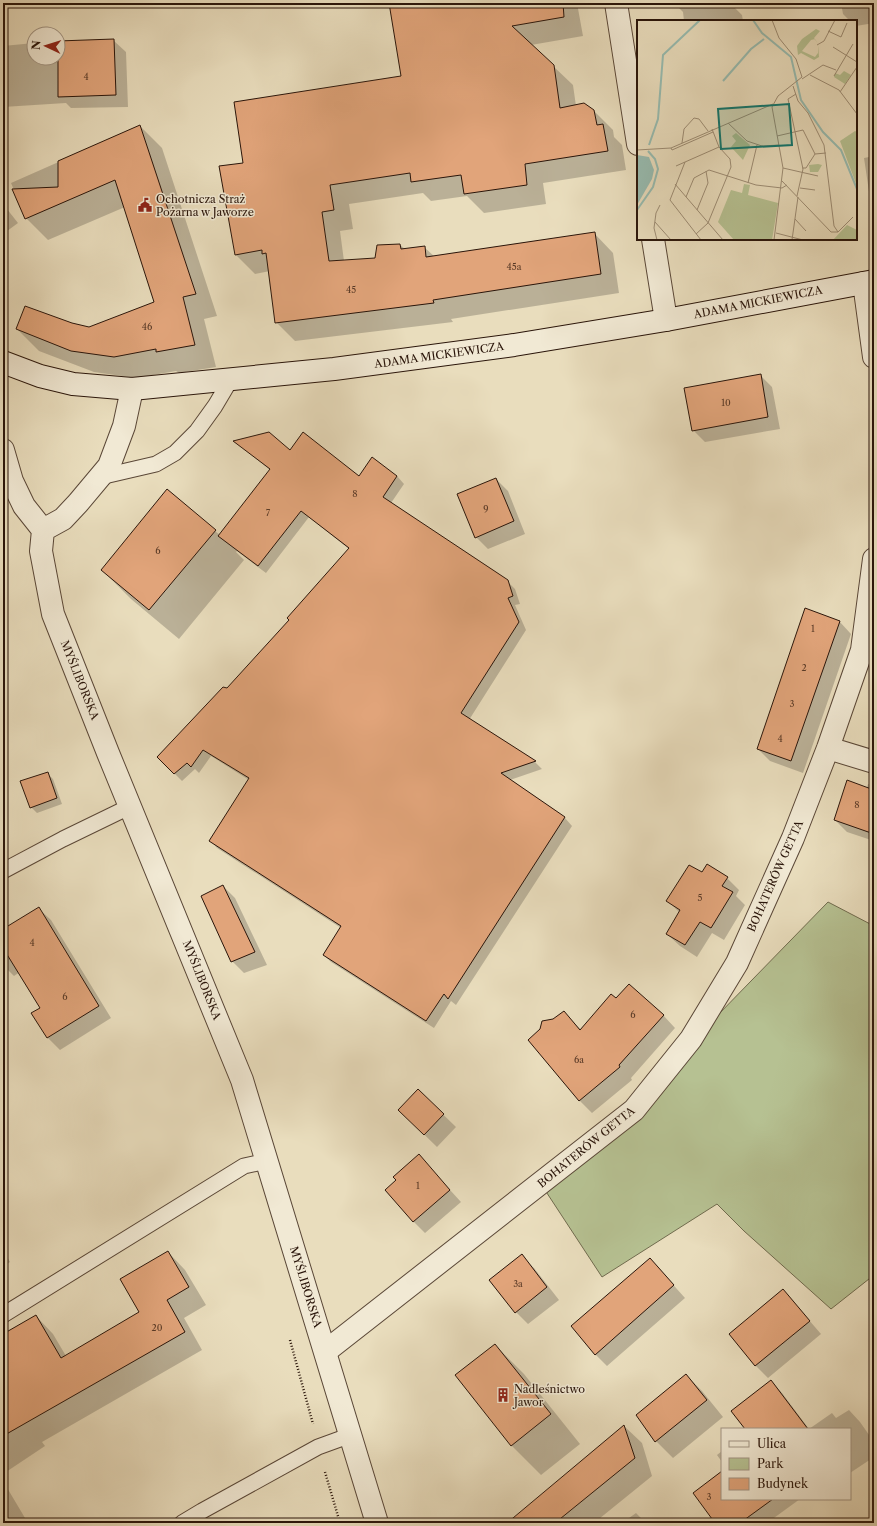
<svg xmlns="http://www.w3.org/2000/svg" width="877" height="1526" viewBox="0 0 877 1526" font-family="'Libre Caslon Text',serif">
<rect width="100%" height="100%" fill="#e9ddbd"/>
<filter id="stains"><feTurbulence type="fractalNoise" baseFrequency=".005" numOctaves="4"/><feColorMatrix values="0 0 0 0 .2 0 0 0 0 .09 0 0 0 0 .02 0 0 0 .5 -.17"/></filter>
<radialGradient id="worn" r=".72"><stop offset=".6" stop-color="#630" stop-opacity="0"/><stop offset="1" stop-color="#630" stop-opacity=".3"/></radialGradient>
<path fill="#b6c192" stroke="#706b4e" d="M828,902L874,926V1275L831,1309L744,1231L717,1204L602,1277L541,1184L599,1137Z"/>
<path fill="#0003" d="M395,3H577L583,36L531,45L573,85L576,106L593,110L613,130L614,137L622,145L626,170L543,183L546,204L484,213L467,196L431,201L423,193L349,204L353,229L340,231L344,261L376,259L400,245L405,249L424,247L435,257L594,233L613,253L619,293L451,319L453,322L295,341L276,322L270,271L255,274L236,255L244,164L402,77Z
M679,3H730L742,15L743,21H684L683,12L679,8Z
M841,3H874V23L856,26V21H850L843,14Z
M113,40L126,52L128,107L71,108L66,103L3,107V46L34,43V58H58V42Z
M140,126L162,148L217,316L204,319L216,367L179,373L176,371L136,378L94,372L39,351L17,329L72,324L89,328L155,303L125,207L48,240L26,218L11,183Z
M874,156V208L871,205L864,158Z
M3,204L18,223L3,234Z
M760,375L772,387L780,429L705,442L693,430Z
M235,441L290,451L359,477L372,459L397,476L404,484L391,503L507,581L515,589L520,604L515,605L526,630L469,720L535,762L542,769L510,780L565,818L572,826L456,1005L451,1001L434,1028L331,962L324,955L341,928L217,848L210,840L249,780L211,756L199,773L195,769L182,781L158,757L227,689L291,621L349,549L309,517L266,573L237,551L236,552L244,560L179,639L131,599L102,570L215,531L220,535L270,470Z
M496,479L508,491L525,534L488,549L476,537Z
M3,492L7,506L3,508Z
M839,621L851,634L803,773L770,761L758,749Z
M47,773L53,779L62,804L37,813L31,807Z
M868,784L874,786V841L847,832L835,820L867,788Z
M702,874L727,878L739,890L736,896L745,905L724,940L712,933L697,957L680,946L667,934L680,913L668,901Z
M223,886L235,898L267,965L244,973L232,961Z
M38,908L51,920L111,1018L60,1050L47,1037L42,1008L20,972L14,976L3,965V930Z
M616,1000L663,1015L675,1028L631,1078L632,1080L592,1113L580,1101L529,1040L564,1012L581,1030Z
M418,1090L456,1127L437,1147L399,1110Z
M419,1156L461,1202L425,1233L413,1221L397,1180Z
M3,1250L10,1262L3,1267Z
M168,1252L185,1270L206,1305L184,1318L202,1350L42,1442L45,1446L3,1474V1348L36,1316L53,1334L66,1356L141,1312Z
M521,1256L534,1268L559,1300L528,1324L516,1312L490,1280Z
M650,1259L685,1298L607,1366L595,1354Z
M3,1285L8,1292L3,1295Z
M783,1290L821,1334L768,1378L756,1366L730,1334Z
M495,1345L524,1374L580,1444L541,1475L512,1446Z
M686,1375L702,1391L723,1417L673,1458L656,1441L637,1415Z
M771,1381L782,1393L809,1429L832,1413L836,1418L849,1410L860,1422L874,1442V1457L850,1473V1429H746Z
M624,1426L642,1443L652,1476L594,1523H523Z
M722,1451V1462L717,1455Z
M722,1473V1499H800L767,1523H717Z
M3,1481L28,1523H3Z
M636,1513L646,1523H622Z"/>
<path fill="#e1a47a" stroke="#2a150a" d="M389,3H563L564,17L512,26L554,65L560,108L584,103L594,110L597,125L603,124L608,151L525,164L527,185L464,194L461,175L411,182L410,173L330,185L334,210L322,212L329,261L375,258L377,245L400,244L401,249L425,246L426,257L595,232L601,274L433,300L434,303L275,323L266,253L262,254V250L235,255L219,166L243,163L234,102L401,76Z
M114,39L116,95L58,97V41Z
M140,125L196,294L183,297L195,345L156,352V349L114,357L71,351L16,329L25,306L72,323L89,327L154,302L115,180L25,219L12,189L58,187V161Z
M761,374L768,417L692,431L684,388Z
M269,432L290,450L303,432L359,476L372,457L397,476L383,497L508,580L513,596L508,598L519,622L461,713L536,761L501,773L565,817L448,999L444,994L426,1021L323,955L341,926L209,841L249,778L203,750L191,767L187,763L174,774L157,757L223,687L227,688L289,620L287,618L349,548L301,511L258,566L218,536L270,469L233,441Z
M496,478L514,521L475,538L457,494Z
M167,489L216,530L149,610L101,570Z
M805,608L840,621L791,761L757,749Z
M48,772L57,798L30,808L20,781Z
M847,780L874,790V834L834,820Z
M707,864L728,877L722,886L733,892L711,928L700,922L685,945L666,934L680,910L666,901L689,865L702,872Z
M223,885L255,952L231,962L201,896Z
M39,907L99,1006L47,1038L31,1013L40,1008L3,948V929Z
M629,984L664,1015L619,1065L620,1067L579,1101L528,1040L540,1029L542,1021L553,1019L564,1011L580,1030L611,994L616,998Z
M418,1089L444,1114L424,1135L398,1110Z
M419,1154L450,1190L413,1222L385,1190L396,1180L393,1177Z
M168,1251L189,1287L167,1300L185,1332L3,1436V1334L36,1315L61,1358L139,1312L120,1279Z
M522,1254L547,1287L515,1313L489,1280Z
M650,1258L674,1285L595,1355L571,1326Z
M783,1289L810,1321L755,1366L729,1334Z
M495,1344L551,1414L511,1446L455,1375Z
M686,1374L707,1400L655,1442L636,1415Z
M771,1380L808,1429H745L731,1411Z
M624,1425L635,1458L555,1523H507Z
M722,1471V1499H773L740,1523H715L693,1493Z"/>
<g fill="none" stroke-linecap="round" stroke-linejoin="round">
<defs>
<path id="service" d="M100,477L156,464L175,453L197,431L215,406L231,379
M3,871L63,839L131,806
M3,1315L244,1166L267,1161
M182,1523L202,1511L318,1447L351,1435"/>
<path id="minor" d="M616,3L638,144
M653,239L666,320
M864,283L874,357
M828,748L874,762
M326,1351L634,1110L691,1039L737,963L793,838L828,748L862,650L874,559"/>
<path id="tertiary" d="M3,450L12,481L24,506L43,530L41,551L53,614L108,753L242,1080L377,1523
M43,530L63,519L78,503L109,466L124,426L132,389"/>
<path id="secondary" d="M3,362L40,376L73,384L132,389L334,369L514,345L666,320L874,281"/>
</defs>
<use href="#service" stroke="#5a4737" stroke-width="17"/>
<use href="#minor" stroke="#5a4737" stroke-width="24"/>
<use href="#tertiary" stroke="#5a4737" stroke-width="24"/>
<use href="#secondary" stroke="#2a150a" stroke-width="24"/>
<path stroke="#2a150a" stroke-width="2.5" stroke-dasharray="1 2" stroke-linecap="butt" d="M290,1340L313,1424
M325,1472L340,1523"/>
<use href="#service" stroke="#f1e9d4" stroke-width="15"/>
<use href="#minor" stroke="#f1e9d4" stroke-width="22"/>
<use href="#tertiary" stroke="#f1e9d4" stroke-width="22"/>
<use href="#secondary" stroke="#f1e9d4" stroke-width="22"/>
</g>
<defs>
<symbol id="civic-bare" viewBox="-9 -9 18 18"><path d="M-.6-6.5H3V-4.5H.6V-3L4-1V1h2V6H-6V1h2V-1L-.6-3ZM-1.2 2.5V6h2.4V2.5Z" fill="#8f2418" stroke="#f1e9d4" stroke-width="2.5" paint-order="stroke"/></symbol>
<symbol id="building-bare" viewBox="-9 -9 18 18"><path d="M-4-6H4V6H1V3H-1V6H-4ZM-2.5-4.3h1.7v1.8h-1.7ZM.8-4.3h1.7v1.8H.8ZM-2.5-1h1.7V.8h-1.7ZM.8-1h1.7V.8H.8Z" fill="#8f2418" stroke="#f1e9d4" stroke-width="2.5" paint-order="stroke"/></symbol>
</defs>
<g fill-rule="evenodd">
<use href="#civic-bare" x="135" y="195" width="20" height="20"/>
<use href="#building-bare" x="493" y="1385" width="20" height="20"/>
</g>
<g text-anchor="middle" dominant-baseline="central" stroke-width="3" stroke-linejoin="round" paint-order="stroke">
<g font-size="9" fill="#583926">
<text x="86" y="76">4</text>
<text x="514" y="266">45a</text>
<text x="351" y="289">45</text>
<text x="147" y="326">46</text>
<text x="726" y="402">10</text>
<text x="355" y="493">8</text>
<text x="486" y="508">9</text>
<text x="268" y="512">7</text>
<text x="158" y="550">6</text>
<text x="813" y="628">1</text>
<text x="804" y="667">2</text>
<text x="792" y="703">3</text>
<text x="780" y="738">4</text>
<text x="857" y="804">8</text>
<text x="700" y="897">5</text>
<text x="32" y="942">4</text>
<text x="65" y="996">6</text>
<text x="633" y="1014">6</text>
<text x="579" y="1059">6a</text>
<text x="418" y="1185">1</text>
<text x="518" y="1283">3a</text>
<text x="157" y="1327">20</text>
<text x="709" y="1496">3</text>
</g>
<g font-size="11" fill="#2a150a" stroke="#f1e9d4" text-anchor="start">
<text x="156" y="199">Ochotnicza Straż<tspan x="156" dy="13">Pożarna w Jaworze</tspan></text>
<text x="514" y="1389">Nadleśnictwo<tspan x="514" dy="13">Jawor</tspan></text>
</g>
<g font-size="11" fill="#2a150a" stroke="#f1e9d4">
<text transform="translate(758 302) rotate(-11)">ADAMA MICKIEWICZA</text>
<text transform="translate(439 355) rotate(-8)">ADAMA MICKIEWICZA</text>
<text transform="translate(80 680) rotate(68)">MYŚLIBORSKA</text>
<text transform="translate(775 876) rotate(-66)">BOHATERÓW GETTA</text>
<text transform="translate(202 980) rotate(68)">MYŚLIBORSKA</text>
<text transform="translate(586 1147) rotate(-39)">BOHATERÓW GETTA</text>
<text transform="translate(306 1287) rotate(73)">MYŚLIBORSKA</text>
</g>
</g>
<g transform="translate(637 20)">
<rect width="220" height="220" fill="#e9ddbd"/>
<path d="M179,9L183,11L177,18L181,24L178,19L174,20L165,31L178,37L181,33V25L182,37L177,40L164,33L161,35L160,26L165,19ZM207,51L214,55L208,64L197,57L198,53L203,55ZM218,111L220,112V166L203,121ZM99,113L113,125L106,140L94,127L99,121L95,116ZM181,144L185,145L181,152H173L172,145ZM107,164L113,165L111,175L141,183L135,220H97L81,202L94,170L105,173ZM210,205L220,210V220H196Z" fill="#b6c192"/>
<path d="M0,135L12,137L17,150L15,159L0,185Z" fill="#97bcb1"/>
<path fill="none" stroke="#97bcb1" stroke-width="2" d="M116,0L125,13L154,37L164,80L186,112L204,130L220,169M86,61L114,29L127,19M12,125L21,99L26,35L63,0M0,190L16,167L21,149L18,139L11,131"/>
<path fill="none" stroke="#9d8d75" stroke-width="1" d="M135,0L142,18L159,39L165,57L141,76L135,87L146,148L137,220M191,11L204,17L210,3M180,25L187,21L198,0M196,27L220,42M173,55L202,70L220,94M197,56L216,24M165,59L186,45L199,50M156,66L161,81L171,93L187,125L197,206L201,212M203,72L220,47M159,74L151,79L166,149L160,176M91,103L110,121L125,126L142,125M140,116L166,110L178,134L189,133M45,123L47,109L57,98L62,99L71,111M34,128L35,130L76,112M0,130L34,128L136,84M48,142L33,180L64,220M39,146L82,127M146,148L181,156M165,148H169L178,134M145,161L194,212H201M111,163L120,125M38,164L86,220M163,168L178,170M49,177L57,158L72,150L119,165L145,168L150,165M60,190L71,163L69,151M158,199L169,211M18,202L34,220M201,212L216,197M139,213L166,220M59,214L71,203L94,147L93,139L82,127L75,109M20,220L17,208L19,193L23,185M155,220L161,177"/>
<path fill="#0f766e" fill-opacity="0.15" stroke="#0f766e" stroke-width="2" d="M152,84L155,125L84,129L81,89Z"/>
<rect width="220" height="220" fill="none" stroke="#2a150a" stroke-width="2"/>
</g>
<rect width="877" height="1526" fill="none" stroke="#e9ddbd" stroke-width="16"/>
<rect x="4" y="4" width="869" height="1518" fill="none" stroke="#2a150a" stroke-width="2"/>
<rect x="8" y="8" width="861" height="1510" fill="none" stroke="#2a150a"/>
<rect x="721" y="1428" width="130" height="72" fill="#f1e9d4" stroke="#a19483"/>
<rect x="729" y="1441" width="20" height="6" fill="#f1e9d4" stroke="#a19483"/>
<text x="757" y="1448" font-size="12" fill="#2a150a">Ulica</text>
<rect x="729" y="1458" width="20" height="12" fill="#b6c192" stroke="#a19483"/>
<text x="757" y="1468" font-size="12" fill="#2a150a">Park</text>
<rect x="729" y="1478" width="20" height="12" fill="#e1a47a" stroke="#a19483"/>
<text x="757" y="1488" font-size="12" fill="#2a150a">Budynek</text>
<g transform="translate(46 46) rotate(274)"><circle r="19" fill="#f1e9d4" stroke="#a19483"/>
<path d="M0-3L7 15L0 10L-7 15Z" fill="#8f2418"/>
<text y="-6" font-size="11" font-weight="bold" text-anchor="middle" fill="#2a150a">N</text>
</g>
<rect width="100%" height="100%" filter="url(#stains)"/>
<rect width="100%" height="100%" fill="url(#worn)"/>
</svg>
